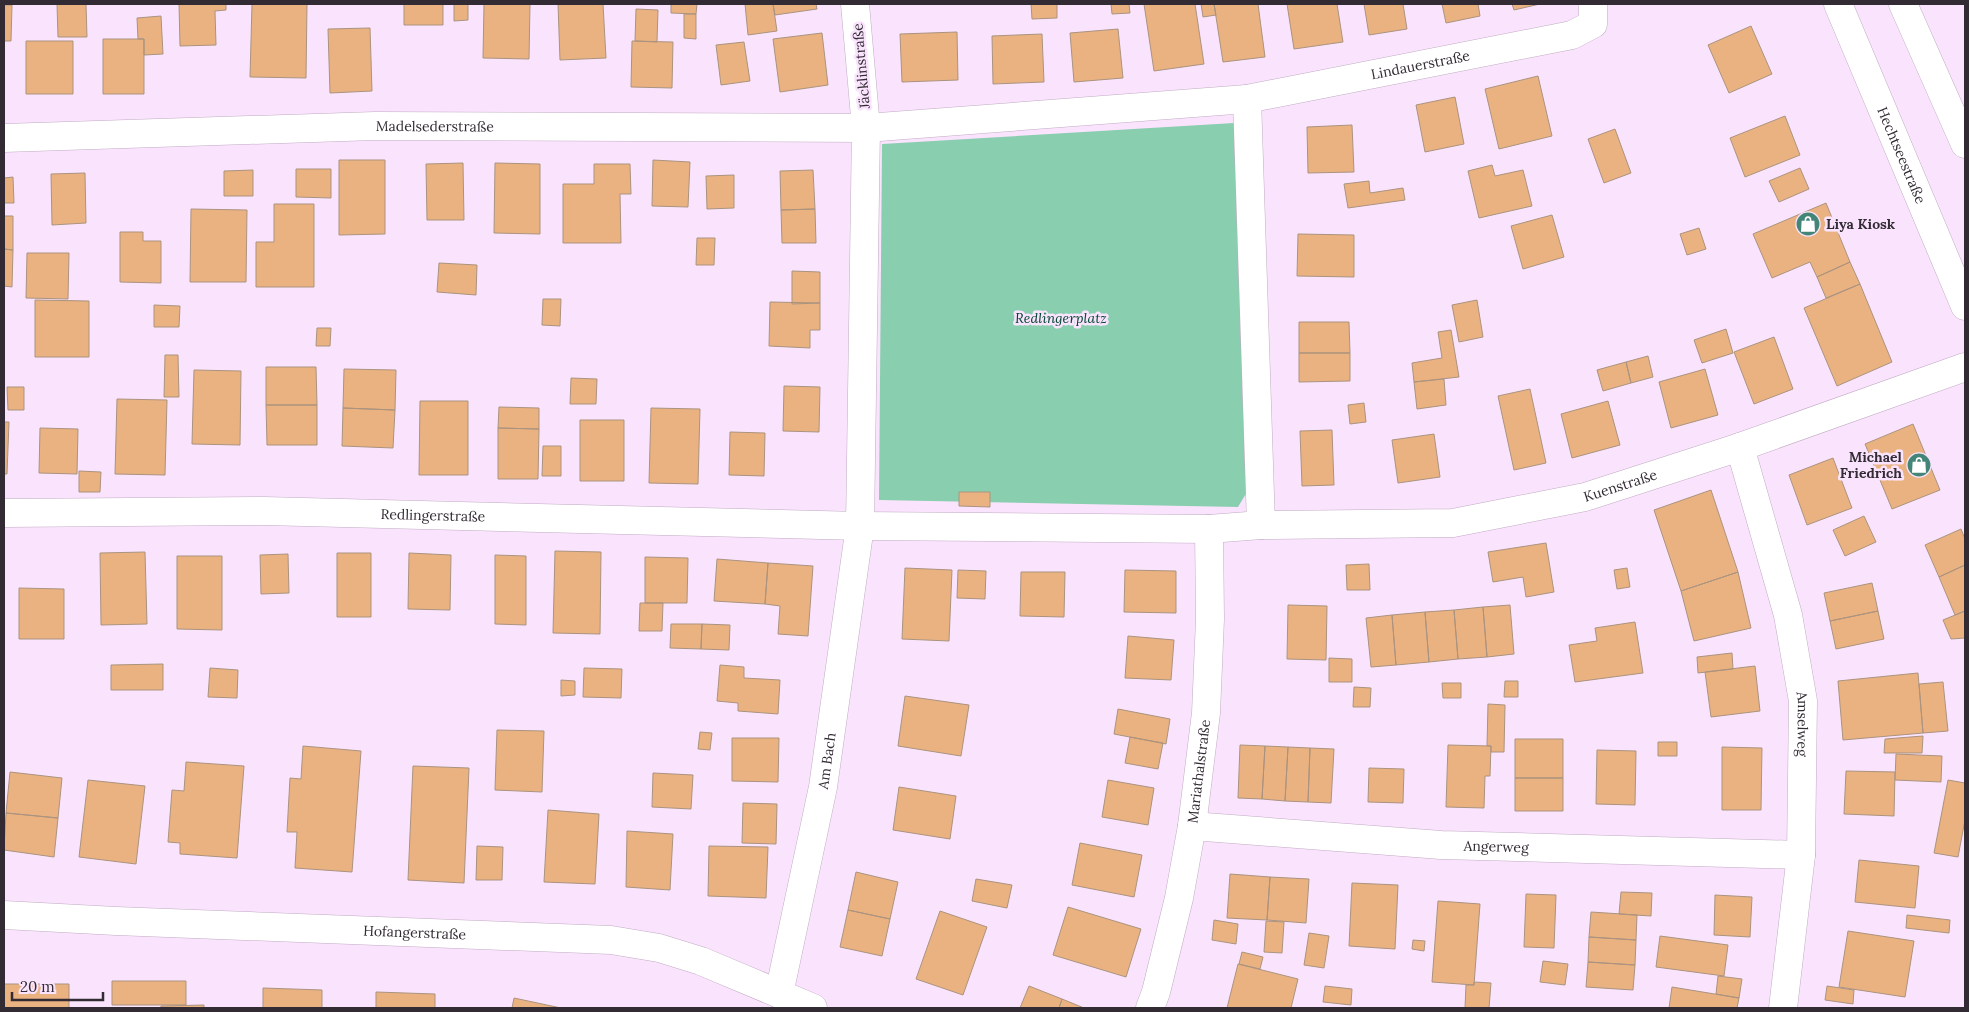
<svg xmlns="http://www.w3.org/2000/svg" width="1969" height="1012" viewBox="0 0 1969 1012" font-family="Lora,serif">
<rect width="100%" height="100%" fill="#fae4fd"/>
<path fill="#89ceaf" d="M1234,123L1250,487L1238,507L879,500L882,144Z"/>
<path fill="#eab281" stroke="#ab937f" d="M57,4H86L87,37H58Z
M179,4H226V10L215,11L216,45L180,46Z
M252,4H307L306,78L250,77Z
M404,4H443V25H404Z
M454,4H468V20L454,21Z
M484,4H530L529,59L483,58Z
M558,4H603L606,58L560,60Z
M671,4H697L696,14L671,13Z
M745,4H773L777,31L748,35Z
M773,4H816L817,9L775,15Z
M1031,4H1057V18L1032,19Z
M1111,4H1129L1130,13L1112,14Z
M1144,4H1195L1204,64L1154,71Z
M1201,4H1214L1216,15L1203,17Z
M1214,4H1258L1265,57L1223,62Z
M1287,4H1337L1343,42L1294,49Z
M1364,4H1403L1407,29L1369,35Z
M1442,4H1478L1480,16L1446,23Z
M1512,4H1540L1514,10Z
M4,5H12L11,41H4Z
M636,9L658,10L657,42L635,41Z
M684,14H696V39L684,38Z
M161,16L163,54L144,55V39H138L137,18Z
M1751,26L1772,74L1729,93L1708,45Z
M370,28L372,91L330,93L328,29Z
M1118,29L1123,78L1074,82L1070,33Z
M957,32L958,80L902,82L900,34Z
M822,33L828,85L780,92L773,39Z
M1042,34L1044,82L993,84L992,36Z
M103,39H144V94H103Z
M26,41H73V94H26Z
M632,41L673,42L672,88L631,87Z
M744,42L750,81L721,85L716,45Z
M1538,76L1552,136L1499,149L1485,89Z
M1455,97L1464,144L1425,152L1416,105Z
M1785,116L1800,155L1745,177L1730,138Z
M1352,125L1354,172L1308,173L1307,127Z
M1615,129L1631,173L1604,183L1588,139Z
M339,160H385V234L339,235Z
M653,160L690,162L688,207L652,206Z
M463,163L464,220H427L426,164Z
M495,163L540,164V234L494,233Z
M594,164H630L631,194H620L621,243H563V184H594Z
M1492,165L1495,176L1523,170L1532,206L1479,218L1468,171Z
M1800,168L1809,189L1779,202L1769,181Z
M296,169H331V198L296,197Z
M253,170V196H224V171Z
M813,170L815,209L781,210L780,171Z
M85,173L86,223L52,225L51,174Z
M734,175V208L707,209L706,176Z
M13,177L14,203H4V178Z
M1369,181L1370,193L1403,188L1405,200L1348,208L1344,184Z
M1826,203L1850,262L1817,277L1810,262L1772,278L1753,234Z
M274,204H314V287H256V242H274Z
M191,209L247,210L246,282H190Z
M815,209L816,243H782L781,210Z
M1552,215L1564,257L1523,269L1511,226Z
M4,216H13V250L4,249Z
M1699,228L1706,249L1687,255L1680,234Z
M120,232H143V241H161V283L120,282Z
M1298,234L1354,235V277L1297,276Z
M697,238H715L714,265H696Z
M4,249L13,250L12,287L4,286Z
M27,253H69L68,299L26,298Z
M1850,262L1860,284L1826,298L1817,277Z
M439,263L477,265L476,295L437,292Z
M792,271L820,272V303L792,304Z
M1860,284L1892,362L1837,386L1804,308Z
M543,299H561L560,326L542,325Z
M35,300L89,301V357H35Z
M1477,300L1483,337L1459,342L1452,305Z
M770,302L820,303V330H810V348L769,346Z
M154,305L180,306L179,327H154Z
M1299,322H1349L1350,353H1299Z
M317,328H331L330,346H316Z
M1726,329L1733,353L1702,363L1694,340Z
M1451,330L1459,377L1414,382L1412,363L1442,358L1438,332Z
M1774,337L1793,389L1754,404L1734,352Z
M1299,353H1350V381L1299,382Z
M165,355H178L179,397H164Z
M1648,356L1653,377L1631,383L1626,362Z
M1626,362L1631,383L1603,391L1597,370Z
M266,367H316L317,405H266Z
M344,369L396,370L395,410L343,408Z
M1705,369L1718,415L1671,428L1659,382Z
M194,370L241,371L240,445L192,444Z
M571,378L597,379L596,404H570Z
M1444,379L1446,405L1417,409L1414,382Z
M784,386L820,387L819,432L783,431Z
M7,387H24V410H8Z
M1530,389L1546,463L1514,470L1498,396Z
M117,399L167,400L165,475L115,474Z
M420,401H468V475H419Z
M1608,401L1620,445L1572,458L1561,414Z
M1364,403L1366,422L1350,424L1348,405Z
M266,405H317V445H267Z
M499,407L539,408V429L498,428Z
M343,408L395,410L393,448L342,446Z
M651,408L700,409L698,484L649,483Z
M580,420H624V481H580Z
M4,422H9L7,474H4Z
M1913,424L1940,490L1892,509L1865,444Z
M40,428L78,429L77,474L39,473Z
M498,428L539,429L538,479H498Z
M1332,430L1334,485L1302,486L1300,431Z
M730,432L765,433L764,476L729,475Z
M1434,434L1440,477L1398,483L1392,440Z
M543,446H561V476H542Z
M1833,458L1852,508L1807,525L1789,475Z
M79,471L101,472L100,492H79Z
M1711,490L1738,572L1681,591L1654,510Z
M959,492H990V507L959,506Z
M1864,516L1876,542L1845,556L1833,530Z
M1961,529L1965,539V565L1939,577L1925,545Z
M1546,543L1554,592L1526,597L1523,577L1493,582L1488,552Z
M555,551L601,552L600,634L553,633Z
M145,552L147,624L101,625L100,553Z
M337,553H371V617H337Z
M409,553L451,555L450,610L408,609Z
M288,554L289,593L261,594L260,555Z
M495,555L526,556V625L495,624Z
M177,556H222V630L177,629Z
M645,557L688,558L687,603H645Z
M717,559L768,563L765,604L714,601Z
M768,563L813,566L808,636L778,634L780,606L765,604Z
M1369,564L1370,590H1347L1346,565Z
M1965,565V611L1955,615L1939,577Z
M905,568L952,570L949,641L902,639Z
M1627,568L1630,587L1617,589L1614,570Z
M958,570L986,571L985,599L957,598Z
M1125,570L1176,571V613L1124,612Z
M1021,572H1065L1064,617L1020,616Z
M1738,572L1751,628L1694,641L1681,591Z
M1872,583L1878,611L1830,621L1824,593Z
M19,588L64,589V639H19Z
M640,603H663L662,631H639Z
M1288,605L1327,606L1326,660L1287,659Z
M1510,605L1514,654L1487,657L1483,607Z
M1483,607L1487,657L1458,659L1454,610Z
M1454,610L1458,659L1429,662L1425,612Z
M1878,611L1884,639L1836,649L1830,621Z
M1965,611V638L1951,639L1943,620Z
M1425,612L1429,662L1396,665L1392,615Z
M1392,615L1396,665L1371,667L1366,618Z
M1635,622L1643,673L1575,682L1569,645L1597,641L1595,628Z
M671,624H702L701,649L670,648Z
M702,624L730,625L729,650L701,649Z
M1128,636L1174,640L1171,680L1125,678Z
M1732,653L1733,669L1698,673L1697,657Z
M1329,658L1352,659V682H1329Z
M163,664V690H111V665Z
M720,665L744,667V678L780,680L778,714L738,711V703L717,701Z
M1755,666L1760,711L1711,717L1705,672Z
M210,668L238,670L237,698L208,697Z
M584,668L622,669L621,698L583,697Z
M1918,673L1923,733L1843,740L1838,681Z
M561,680L575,681V695L561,696Z
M1505,681H1518V697H1504Z
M1943,682L1948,731L1923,733L1919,684Z
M1442,683H1461V698H1443Z
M1354,687L1371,688L1370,707H1353Z
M905,696L969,705L961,756L898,746Z
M1488,704L1505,705L1504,752H1491V746H1487Z
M1118,709L1170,719L1166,744L1114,734Z
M497,730L544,731L542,792L495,790Z
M700,732L712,733L710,750L698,749Z
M1923,736L1922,753H1884L1885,739Z
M1130,737L1163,743L1158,769L1125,763Z
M732,738H779L778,782L732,781Z
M1515,739H1563V778H1515Z
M1658,742H1677V756H1658Z
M1240,745L1265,746L1262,799L1238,798Z
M1448,745L1491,746L1490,776H1485L1484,808L1446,807Z
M303,746L361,751L352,872L295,868L297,832H287L290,778L301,779Z
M1265,746L1288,747L1285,801L1262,799Z
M1288,747L1310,748L1308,802L1285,801Z
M1722,747L1762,748L1761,810H1722Z
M1310,748L1334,749L1331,803L1308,802Z
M1597,750L1636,751L1635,805L1596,804Z
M1896,754L1942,756L1941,782L1895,780Z
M186,762L244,766L237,858L180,854V843L168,842L172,790L184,791Z
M413,766L469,768L464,883L408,880Z
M1369,768L1404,769L1403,803L1368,802Z
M1846,771L1895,772L1894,816L1844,814Z
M10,772L62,778L58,818L6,813Z
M653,773L693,775L691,809L652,807Z
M1515,778H1563V811H1515Z
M88,780L145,786L136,864L79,857Z
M1108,780L1154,788L1148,825L1102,817Z
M1948,780L1965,783V820L1958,857L1934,853Z
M899,787L956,796L950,839L893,830Z
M743,803L777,804L776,844L742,843Z
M548,810L599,814L595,884L544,882Z
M6,813L58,818L54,857L4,850Z
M627,831L673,834L670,890L626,887Z
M1080,843L1142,855L1134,897L1072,885Z
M477,846L503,847L502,880H476Z
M709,846L768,847L766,898L708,896Z
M1859,860L1919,866L1915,908L1855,902Z
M856,872L898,882L890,919L848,910Z
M1230,874L1270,877L1267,920L1227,918Z
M1270,877L1309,879L1306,923L1267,920Z
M976,879L1012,885L1007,908L972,901Z
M1352,883L1398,885L1395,949L1349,946Z
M1621,892L1652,893L1651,916L1619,914Z
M1526,894L1556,895L1554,948L1524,947Z
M1715,895L1752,897L1750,937L1714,935Z
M1438,901L1480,904L1474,985L1432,982Z
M1068,907L1141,929L1126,977L1053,955Z
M848,910L890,919L882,956L840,947Z
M940,911L987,927L963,995L916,979Z
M1591,912L1637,915L1636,940L1589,937Z
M1907,915L1950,920L1949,933L1906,928Z
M1214,920L1238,924L1236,944L1212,940Z
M1266,921L1284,922L1282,953L1264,952Z
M1848,931L1914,941L1905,997L1839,987Z
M1309,933L1329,936L1324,968L1304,965Z
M1660,936L1728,945L1724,976L1656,967Z
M1589,937L1636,940L1635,965L1588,962Z
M1413,940L1425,941L1424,951L1412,949Z
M1242,952L1263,957L1260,969L1239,964Z
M1543,961L1568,964L1565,985L1540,982Z
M1588,962L1635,965L1633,990L1586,987Z
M1238,964L1298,979L1291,1008H1227Z
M1718,976L1742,979L1739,998L1716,994Z
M112,981H186V1005H112Z
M1474,982L1491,983L1489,1008H1465L1466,985H1474Z
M4,984H69V1008H4Z
M1029,986L1062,999L1059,1008H1020Z
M1325,986L1352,989L1351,1005L1323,1002Z
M1827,986L1854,990L1853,1004L1825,1000Z
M1672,987L1739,998L1737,1008H1669Z
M263,988L322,990V1008H263Z
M376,992L435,994V1008H376Z
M514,998L561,1008H512Z
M1062,999L1084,1008H1059Z
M204,1005V1008H161V1006Z"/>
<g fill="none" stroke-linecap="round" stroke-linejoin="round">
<defs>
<g id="minor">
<path id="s1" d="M1838,4L1965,306"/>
<path d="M1903,4L1965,144"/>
<path d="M1247,99L1261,525"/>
<path id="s2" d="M4,138L375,126L866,128L1247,99L1572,35L1593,24V4"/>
<path id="s3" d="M1740,447L1788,615L1803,701L1801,855L1783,1008"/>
<path id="s4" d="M4,513L264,511L860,526L1209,529L1261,525L1453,523L1585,497L1740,447L1965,367"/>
<path id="s5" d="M1192,826L1441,845L1801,855"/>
<path id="s6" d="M4,915L116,921L611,940L659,948L701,961L813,1008"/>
<path id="s7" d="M779,994L823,787L860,526L866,128L855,4"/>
<path id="s8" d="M1150,1008L1156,992L1179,898L1192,826L1206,713L1210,619L1209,529"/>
</g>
</defs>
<use href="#minor" stroke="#c1abc3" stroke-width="29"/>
<use href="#minor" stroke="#fff" stroke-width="28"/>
</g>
<defs>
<symbol id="shop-disc" viewBox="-11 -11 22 22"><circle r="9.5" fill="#438678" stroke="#fae4fd"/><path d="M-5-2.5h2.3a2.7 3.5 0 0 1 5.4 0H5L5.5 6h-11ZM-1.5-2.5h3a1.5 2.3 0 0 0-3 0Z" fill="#fff"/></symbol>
</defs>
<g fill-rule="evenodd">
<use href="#shop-disc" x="1794" y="210" width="28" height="28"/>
<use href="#shop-disc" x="1905" y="451" width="28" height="28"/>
</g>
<g text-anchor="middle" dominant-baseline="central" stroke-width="5" stroke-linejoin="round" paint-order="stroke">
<g font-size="14" fill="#332b34" stroke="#fae4fd">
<text stroke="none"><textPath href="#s2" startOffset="1421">Lindauerstraße</textPath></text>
<text transform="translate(861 66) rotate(-95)">Jäcklinstraße</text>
<text stroke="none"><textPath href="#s2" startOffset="431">Madelsederstraße</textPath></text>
<text stroke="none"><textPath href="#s1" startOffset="164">Hechtseestraße</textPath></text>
<text stroke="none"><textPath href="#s4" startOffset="1621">Kuenstraße</textPath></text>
<text stroke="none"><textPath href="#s4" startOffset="429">Redlingerstraße</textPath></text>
<text stroke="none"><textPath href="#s3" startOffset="285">Amselweg</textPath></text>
<text stroke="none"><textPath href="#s7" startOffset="238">Am Bach</textPath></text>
<text stroke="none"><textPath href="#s8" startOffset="242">Mariathalstraße</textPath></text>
<text stroke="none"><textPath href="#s5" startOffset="305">Angerweg</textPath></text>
<text stroke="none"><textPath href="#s6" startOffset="411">Hofangerstraße</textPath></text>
</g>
<g font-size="14" font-weight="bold" fill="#332b34" stroke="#fae4fd" text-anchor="start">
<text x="1826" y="224">Liya Kiosk</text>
<text x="1902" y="457" text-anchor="end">Michael<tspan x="1902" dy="16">Friedrich</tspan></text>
</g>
<g font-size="14" font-style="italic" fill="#014530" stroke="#fae4fd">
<text x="1061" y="318">Redlingerplatz</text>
</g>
</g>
<rect width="1969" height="1012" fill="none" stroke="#332b34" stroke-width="10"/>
<path d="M12 992v8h91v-8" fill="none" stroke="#332b34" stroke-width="2.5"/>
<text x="20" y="992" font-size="15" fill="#332b34" stroke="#fae4fd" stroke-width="4" paint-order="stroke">20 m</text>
</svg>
